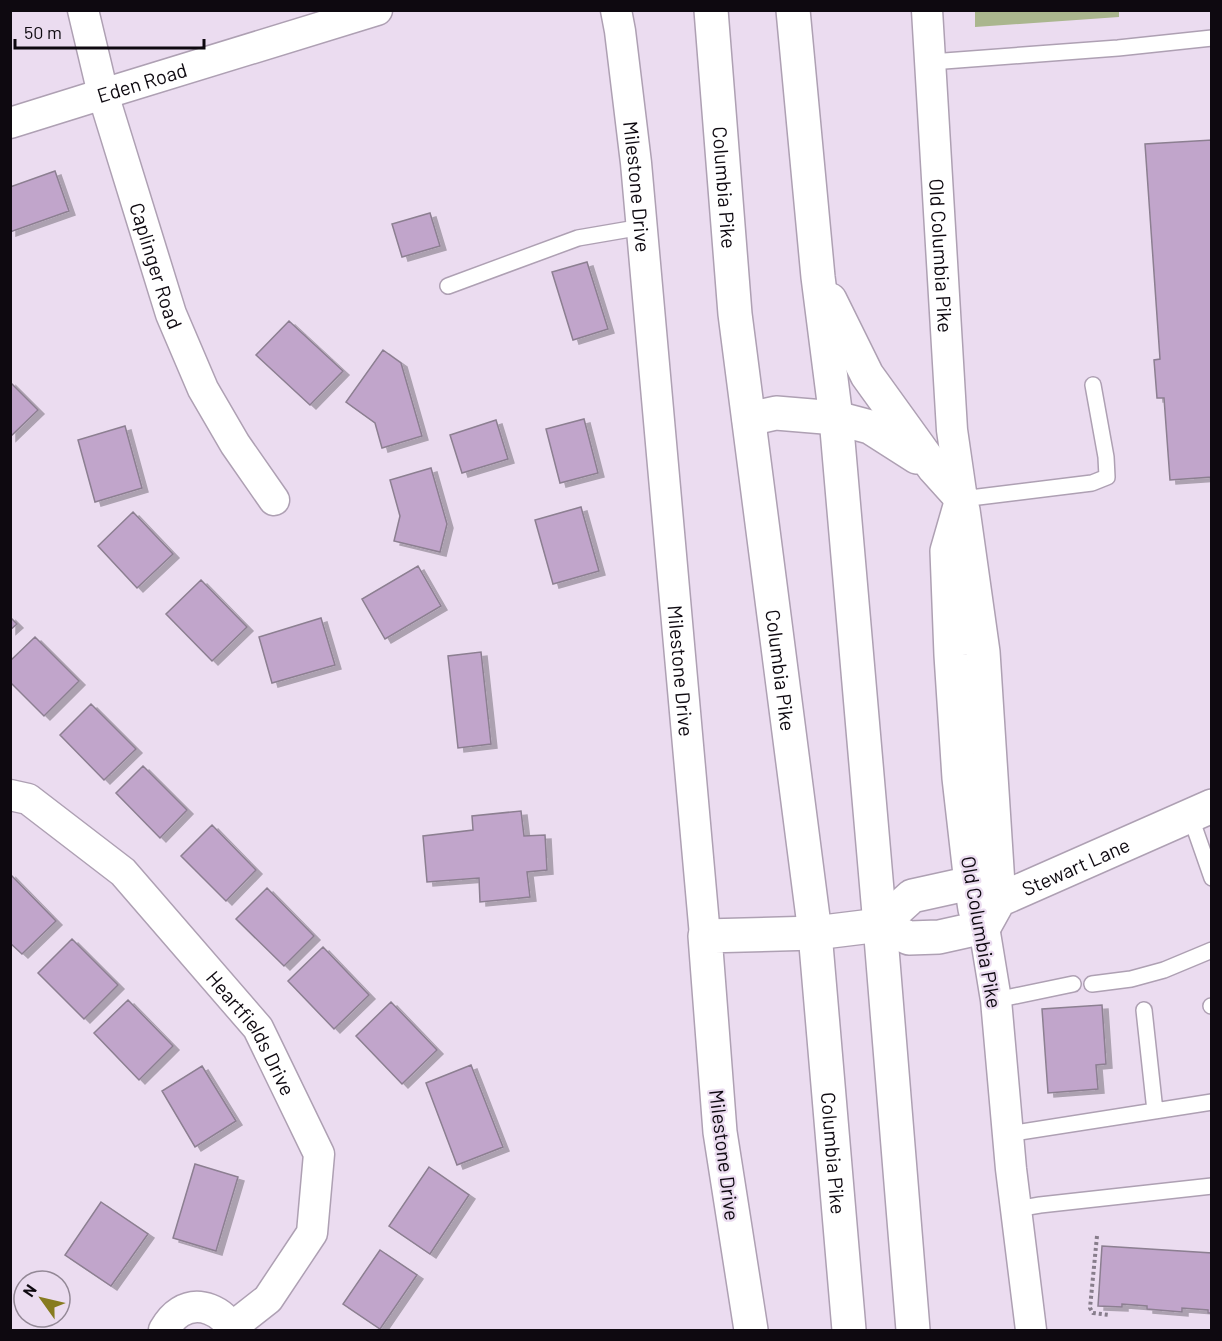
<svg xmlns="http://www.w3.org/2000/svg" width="1222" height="1341" viewBox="0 0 1222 1341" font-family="Barlow,sans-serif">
<defs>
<filter id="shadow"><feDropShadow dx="6" dy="4" stdDeviation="0" flood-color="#0004"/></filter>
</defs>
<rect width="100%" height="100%" fill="#ebdcf0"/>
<path fill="#aab68e" d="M1119,11V17L975,27V11Z"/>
<path fill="#c1a5cb" stroke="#8c7f91" stroke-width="1.5" filter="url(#shadow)" d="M1212,140V477L1170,480L1164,398H1157L1154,360L1160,359L1145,144Z
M55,171L69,211L10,232V187Z
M430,213L440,246L402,257L392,224Z
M587,262L608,329L573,340L552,272Z
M289,321L343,371L310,405L256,355Z
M383,350L401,363L422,436L382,448L375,423L346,402Z
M10,382L38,410L10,437Z
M584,419L598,473L560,483L546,429Z
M496,420L508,459L462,473L450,435Z
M125,426L142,488L95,502L78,440Z
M431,468L447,524L440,552L394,541L400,516L390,480Z
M581,507L599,571L553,584L535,520Z
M133,512L173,554L137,588L98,546Z
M418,566L441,606L385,639L362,599Z
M201,580L247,627L212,661L166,614Z
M10,617L17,624L10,630Z
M321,618L335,665L272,683L259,637Z
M35,637L79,681L44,716L10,682V661Z
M481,652L491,744L458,748L448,656Z
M91,704L136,749L104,780L60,735Z
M143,766L187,810L160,838L116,793Z
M521,811L524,836L545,835L547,870L527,872L530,897L480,902L479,878L427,882L423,836L473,830L472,816Z
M212,825L256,870L226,901L181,856Z
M10,874L56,921L22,954L10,943Z
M267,888L314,936L284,966L236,919Z
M72,939L118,985L84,1019L38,973Z
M323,947L369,995L334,1029L288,981Z
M128,1000L173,1046L139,1080L94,1033Z
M391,1002L437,1050L402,1084L356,1036Z
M1102,1005L1106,1064L1096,1065L1098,1089L1048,1093L1042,1009Z
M471,1065L503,1147L457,1165L426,1083Z
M202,1066L236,1121L195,1147L162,1091Z
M195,1164L238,1177L216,1251L173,1238Z
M429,1167L469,1195L430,1254L389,1226Z
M101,1202L148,1234L111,1286L65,1255Z
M1102,1246L1212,1253V1313H1208V1310L1182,1308V1312L1147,1309V1306L1122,1304V1307L1098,1306Z
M380,1250L417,1275L380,1329L343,1304Z"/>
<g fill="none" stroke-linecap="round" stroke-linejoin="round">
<defs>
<path id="service" d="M931,62L1118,48L1212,38
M448,286L578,238L642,227
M962,499L1092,483L1107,477L1106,457L1093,385
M1190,815L1212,878
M1092,984L1131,979L1164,970L1212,950
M996,1000L1073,984
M1211,1006H1212
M1144,1010L1155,1111
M1008,1134L1212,1102
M1016,1209L1040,1205L1212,1186"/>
<g id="minor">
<path id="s1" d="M83,10L103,94L171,314L203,389L235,444L274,500"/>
<path id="s2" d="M616,10L620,31L636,163L705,936"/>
<path id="s3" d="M927,10L952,430L962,499"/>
<path id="s4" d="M10,123L103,94L377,10"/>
<path id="s5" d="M10,795L28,799L123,872L258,1028L319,1154L312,1233L268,1299L231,1328"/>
<path d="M984,927L996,1000L1011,1169L1031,1330"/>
<path d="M164,1330C168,1323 172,1317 180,1312C199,1300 223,1311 232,1330"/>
</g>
<g id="tertiary">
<path d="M962,499L947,551L951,655L959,778L971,883L975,909L984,927"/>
<path d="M963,510L983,652L999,900"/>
<path d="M880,925L912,896L971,883"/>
<path id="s6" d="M751,1330L720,1132L705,936L815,933L880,925L909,938L939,937L984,927L999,900L1212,806"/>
</g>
<g id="trunk">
<path id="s7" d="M711,10L735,314L815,933L849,1330"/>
<path d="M793,10L818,277L836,418L880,925L913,1330"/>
<path d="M830,300L867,375L934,468L962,499"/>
<path d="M749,419L776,413L836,418L870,427L917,457"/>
</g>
</defs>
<use href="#service" stroke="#aea0b3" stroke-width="18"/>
<use href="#minor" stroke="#aea0b3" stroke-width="33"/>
<use href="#tertiary" stroke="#aea0b3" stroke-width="36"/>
<use href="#trunk" stroke="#aea0b3" stroke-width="36"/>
<path stroke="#877d8b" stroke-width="4" stroke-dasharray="3 3" stroke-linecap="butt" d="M1097,1236L1090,1308L1093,1313L1109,1315"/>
<use href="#service" stroke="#fff" stroke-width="15"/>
<use href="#minor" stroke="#fff" stroke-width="30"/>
<use href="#tertiary" stroke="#fff" stroke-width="33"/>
<use href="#trunk" stroke="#fff" stroke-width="33"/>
</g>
<g text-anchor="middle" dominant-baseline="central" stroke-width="4.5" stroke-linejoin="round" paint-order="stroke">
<g font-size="20" fill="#0e0910" stroke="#ebdcf0">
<text stroke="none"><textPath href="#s4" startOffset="138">Eden Road</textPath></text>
<text stroke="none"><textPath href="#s2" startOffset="178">Milestone Drive</textPath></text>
<text stroke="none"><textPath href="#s7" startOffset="178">Columbia Pike</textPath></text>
<text stroke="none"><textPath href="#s3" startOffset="246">Old Columbia Pike</textPath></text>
<text stroke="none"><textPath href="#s1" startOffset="266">Caplinger Road</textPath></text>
<text stroke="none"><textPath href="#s7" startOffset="664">Columbia Pike</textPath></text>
<text stroke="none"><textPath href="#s2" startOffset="664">Milestone Drive</textPath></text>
<text stroke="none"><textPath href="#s6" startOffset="795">Stewart Lane</textPath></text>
<text transform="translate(982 932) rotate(80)">Old Columbia Pike</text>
<text stroke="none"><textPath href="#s5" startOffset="345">Heartfields Drive</textPath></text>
<text stroke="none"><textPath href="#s7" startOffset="1150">Columbia Pike</textPath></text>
<text transform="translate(725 1155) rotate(83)">Milestone Drive</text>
</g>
</g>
<rect width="1222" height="1341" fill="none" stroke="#0e0910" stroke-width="24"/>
<g transform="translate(42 1299) rotate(304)"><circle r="28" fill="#ebdcf0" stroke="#938896" stroke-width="1.5"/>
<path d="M0-4.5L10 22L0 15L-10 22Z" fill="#877b20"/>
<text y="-9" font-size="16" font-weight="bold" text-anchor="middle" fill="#0e0910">N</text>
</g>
<path d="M15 39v9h189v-9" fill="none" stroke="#0e0910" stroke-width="3"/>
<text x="24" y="39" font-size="18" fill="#0e0910" stroke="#ebdcf0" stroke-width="4.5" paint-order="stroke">50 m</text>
</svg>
